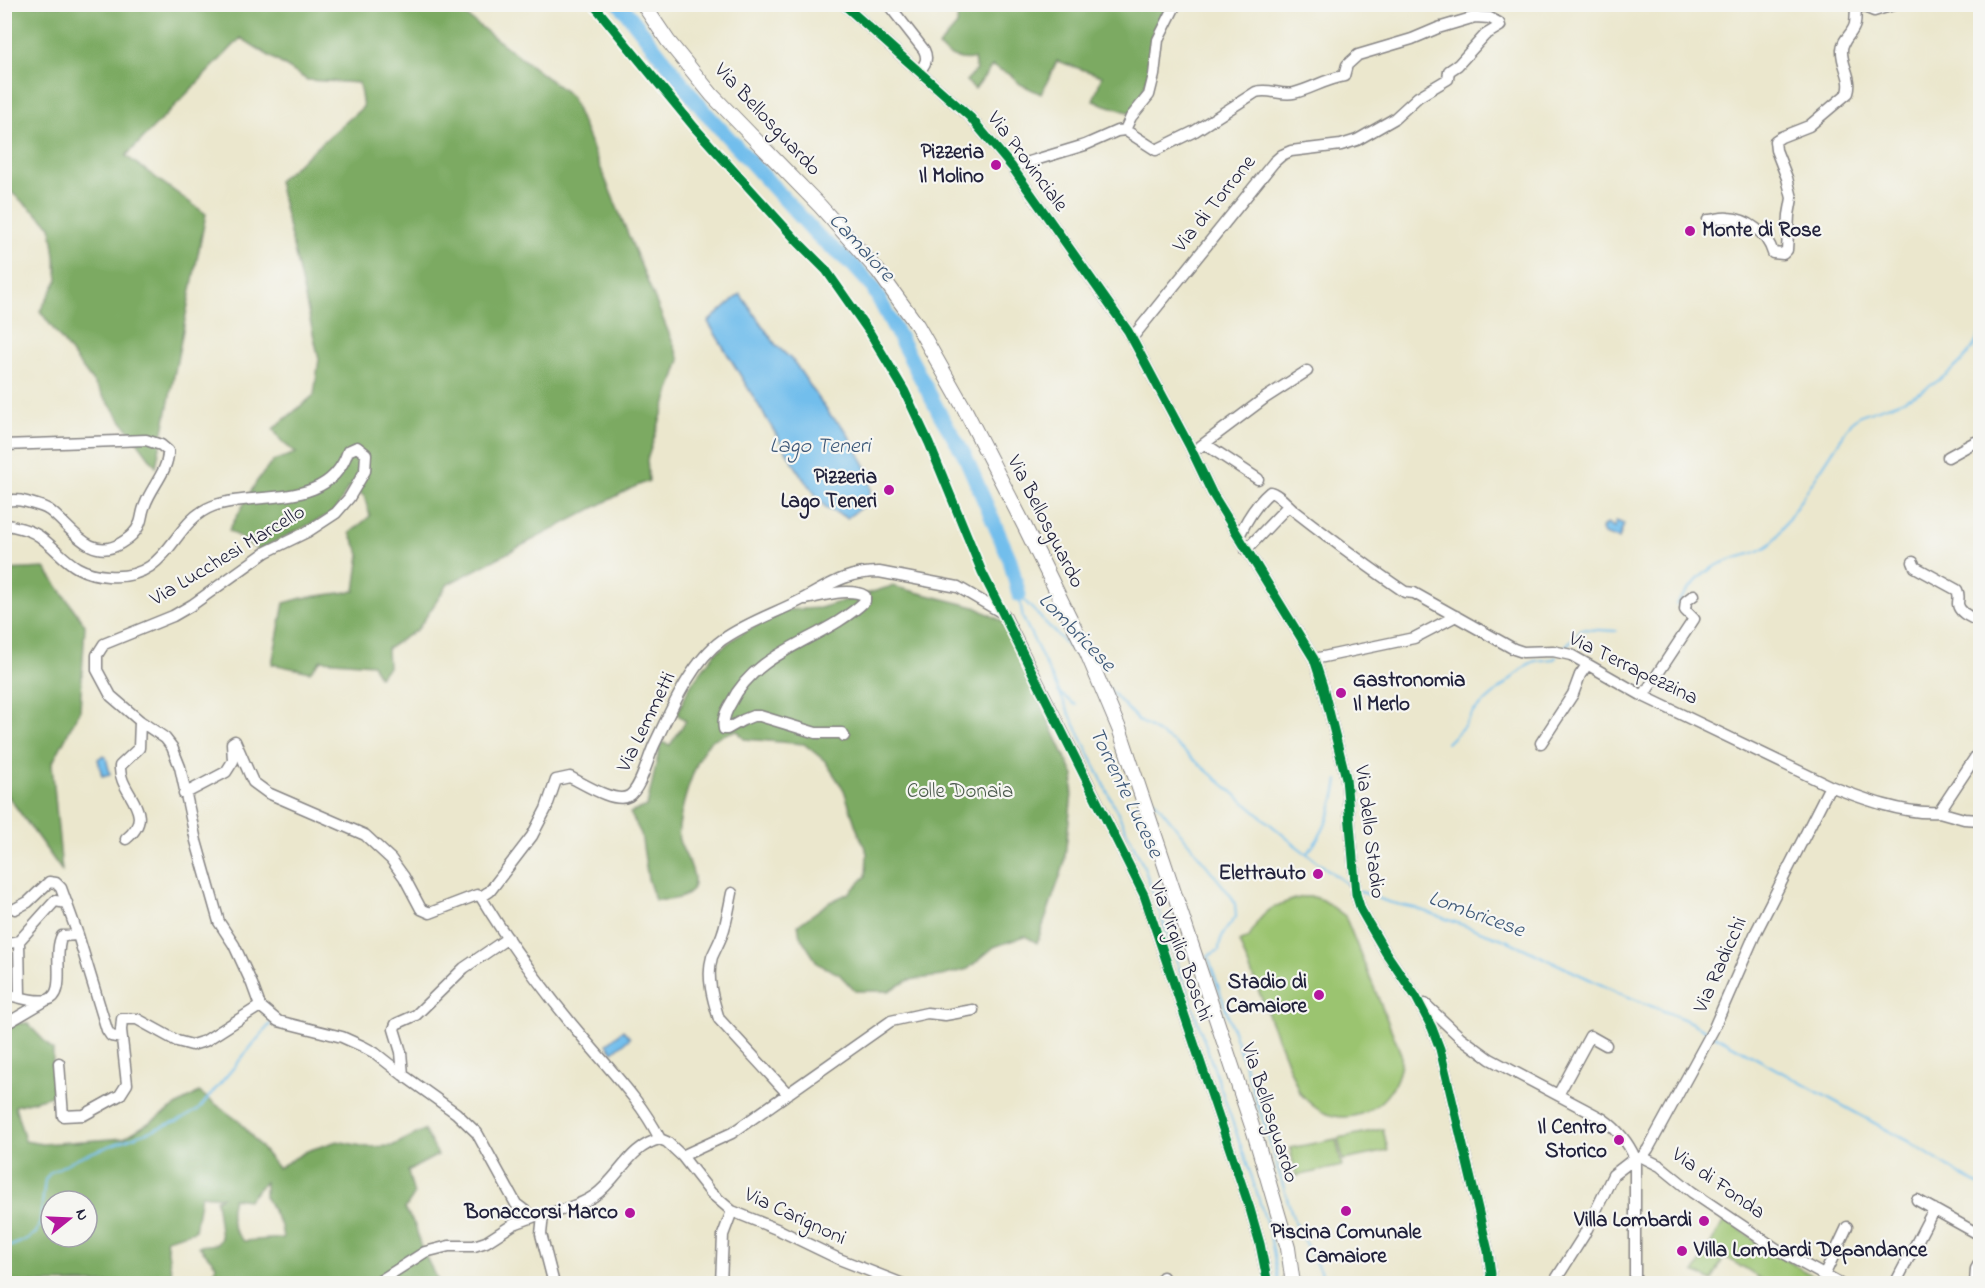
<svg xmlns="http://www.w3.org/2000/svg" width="1985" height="1288" viewBox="0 0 1985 1288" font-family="'Indie Flower',sans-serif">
<rect width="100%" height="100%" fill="#f6f6f2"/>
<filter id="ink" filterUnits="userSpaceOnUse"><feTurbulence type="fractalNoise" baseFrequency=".0167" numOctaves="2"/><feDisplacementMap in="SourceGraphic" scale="12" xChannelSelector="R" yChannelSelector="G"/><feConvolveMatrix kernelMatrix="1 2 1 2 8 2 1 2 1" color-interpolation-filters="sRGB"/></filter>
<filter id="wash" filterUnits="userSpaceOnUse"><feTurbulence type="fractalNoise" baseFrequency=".008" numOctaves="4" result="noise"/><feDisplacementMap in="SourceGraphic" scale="24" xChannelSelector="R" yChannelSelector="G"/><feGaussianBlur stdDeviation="1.35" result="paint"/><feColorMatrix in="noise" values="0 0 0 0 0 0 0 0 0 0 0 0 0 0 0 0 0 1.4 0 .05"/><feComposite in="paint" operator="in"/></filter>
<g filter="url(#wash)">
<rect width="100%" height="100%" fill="#ebe7cd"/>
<path fill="#9bc470" stroke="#5e7356" stroke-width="1.5" d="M1303,897H1314L1323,900L1345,916L1401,1054C1403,1089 1370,1123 1334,1116C1319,1113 1309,1103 1299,1092L1239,942L1249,938C1260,910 1276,904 1303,897Z
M1383,1129L1388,1151L1343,1160L1338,1138Z
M1336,1139L1342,1166L1296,1176L1290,1148Z
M1725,1219L1771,1251L1817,1278L1815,1283H1767L1724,1256L1712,1281L1695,1272Z"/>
<path fill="#7caa62" stroke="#4f664e" stroke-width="1.5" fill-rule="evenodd" d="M5,5H452L571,96L680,360L647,460L649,481L632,488L448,584L418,629L387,649L388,667L379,677L372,664L321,660L310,672L272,664L284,603L302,598L355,591L360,554L350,533L370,516L364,496L349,486L335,512L258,550L229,530L257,481L273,461L296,453L282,442L273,429L314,395L319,359L278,181L363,107L359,83L307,80L241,38L126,156L206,214L156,467L40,311L58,279L51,226L5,187Z
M958,5H1169L1154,29L1150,48V69L1141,98L1131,113L1093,101L1102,76L1057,61L1041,94L1020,84L1011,75L992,66L975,89L966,81L976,70L974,59C958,61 950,57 938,47L957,25Z
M45,568L85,625L80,710L52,764L62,871L8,796L5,797V570Z
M892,586L975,607L1002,621L1074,776L1064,865L1037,943L1025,936L994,947L968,969L942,976L909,980L889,991H855L839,974L818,964L800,936L798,925L830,902L849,893L866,876L867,853L856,827L844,790L825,761L804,744L744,739L737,730C729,733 718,736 711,741C697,751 675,822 679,840C683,854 696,869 694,884C691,900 667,901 655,900L648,879L641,834L630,813L647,806L661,742L670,745L686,721L677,714L690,686L715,653L739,635L786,610L820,608Z
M4,1023H27L53,1050L52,1096L15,1106L25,1141L42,1144L124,1138L199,1092L240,1122L278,1168L307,1151L337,1141L367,1147L392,1146L424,1130L438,1155L408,1171L414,1195L405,1209L416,1227L420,1245L439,1283H193L214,1274L216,1265L199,1246L217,1244L221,1238L216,1200L222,1197L201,1195L195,1231L166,1239L173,1283H5ZM265,1182V1196L281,1226L283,1238L244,1241C231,1230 228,1215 233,1198L248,1200ZM51,1201H87V1237H51Z"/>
<path fill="#72beec" stroke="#4a7094" stroke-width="1.5" d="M740,294L776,345L794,362L830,415L845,429L867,469L871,490L867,503L847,518L826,508L802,477L708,322Z
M1616,521L1624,524L1619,539L1604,534L1602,530L1603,526L1607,524L1614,528Z
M102,756L106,757L110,774L102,776L98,759Z
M623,1030L630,1038L613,1052L607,1044Z"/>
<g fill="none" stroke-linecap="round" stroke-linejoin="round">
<path stroke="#72beec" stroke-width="2" d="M1019,595L1085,664
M1019,595L1023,618L1144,867L1252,1178L1270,1234L1279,1284
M1676,604C1689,590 1700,573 1718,565C1736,555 1759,556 1774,541L1853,420L1861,415C1879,408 1901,403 1918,393C1940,381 1974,357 1980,332
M1562,650L1582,629L1616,631
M1108,688L1138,720L1174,743L1295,845L1351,887
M1058,692L1076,705
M1447,743L1463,727L1473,712L1527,665L1535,661L1554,659L1556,657
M1147,791L1231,896L1235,904L1236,917C1228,927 1219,936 1219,950L1208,956L1263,1120L1295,1224L1327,1284
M1307,853C1326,832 1334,807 1338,780
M1359,891L1388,902L1415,908L1508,941L1619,993L1686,1020L1709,1032
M1714,1035L1909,1142L1961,1175L1980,1185
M4,1249L23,1241L36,1233L40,1222L45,1180L50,1173L77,1158L182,1119L198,1110L271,1023"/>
<path stroke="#72beec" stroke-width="15" d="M620,4L704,111L819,237L853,265L872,286L941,416L965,456L1010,560L1019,595"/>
</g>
</g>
<g filter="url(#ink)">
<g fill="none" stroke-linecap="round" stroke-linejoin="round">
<defs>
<path id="minor" d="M843,4L970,117L1012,167L1128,331L1190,447L1212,493L1314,659L1323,687L1346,778L1356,894L1361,910L1369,924L1386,953L1416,997L1432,1028L1440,1049L1488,1251L1491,1274L1489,1284
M888,4L924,50C928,58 926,64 920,70
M1857,4L1874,11L1896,4
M1125,130L1156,150L1195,131L1256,92C1269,88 1281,96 1294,93C1311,89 1326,79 1344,76L1347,65L1358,55L1412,39L1438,28L1475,17L1490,18L1499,23L1500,26L1485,35L1458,65L1449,71L1448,79L1418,97L1394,119L1357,140L1341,145L1291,151L1282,155L1274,162L1132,338
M1012,167L1085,145L1117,131L1125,130L1131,117L1149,95L1154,75L1158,40L1176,4
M1708,220C1714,220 1722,217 1728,218C1748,219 1767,233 1773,253L1783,254L1787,250L1789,215L1792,198L1787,178L1776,150L1775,141L1781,137L1809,126L1848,93C1853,78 1841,65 1842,50C1842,39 1853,34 1855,24C1856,18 1855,11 1857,4
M1205,444L1258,479
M4,445L146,440L161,445L168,451C169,470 151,487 145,505C142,511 142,518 140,523C136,533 129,538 121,543C90,563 70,525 49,510C43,506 34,504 27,502C20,500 11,499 4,502
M1193,452L1265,398L1307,371
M1948,457L1975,442H1980
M4,524C15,527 30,529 39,536C65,555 70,573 108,576C171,581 170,522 213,506C257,490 329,511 348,451L357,447L366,454L365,471L349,498L336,513L307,532L266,552L192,605L173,616L104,644L97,655V670L111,696L140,721L165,738L172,747L180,767L196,841L219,922L234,945L252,984L260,1006L278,1021L342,1037L362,1046L375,1053L403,1075L456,1113L477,1133L516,1204L533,1217C553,1212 576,1208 594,1196C620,1178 628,1147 660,1139
M1239,536C1246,521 1257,503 1270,492C1279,494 1288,506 1296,512C1332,540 1368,567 1405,592L1414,593L1514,649L1523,652L1553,651L1571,655L1643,696L1830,786C1861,798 1905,815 1939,812L1980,750
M1246,550L1288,506
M1913,562L1915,567L1957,590C1960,596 1958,598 1958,604C1959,614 1973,618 1980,622
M806,599C822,596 850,587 865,596V601C825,640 757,649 731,703C726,711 722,719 724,729H727L743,720L753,716H760L816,733H842L844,736
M1314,659L1414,638L1456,616
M1643,696L1694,619L1685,610L1686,601L1694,595
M1541,743L1573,694L1580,675L1587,665
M184,794L226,772L233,761L232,743L235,741L253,782L268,793L365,835L391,859L404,877L421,909L430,913L477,895L481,897
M1939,812L1964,819L1980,820
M126,839C159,813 118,793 120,766L139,748L140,721
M732,893C729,907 727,922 722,935C719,943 715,950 712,957C706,977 713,1000 719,1019L788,1094
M15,909L28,902L49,882L56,883L61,888L78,935L107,1030L111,1036L122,1038
M19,941L20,996
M4,944L19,941L55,901L67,903
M4,994C17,996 34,1003 47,1000C68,995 52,954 62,936L78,935
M1425,1004L1460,1037L1490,1059L1603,1119C1617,1129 1628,1142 1635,1158V1284
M4,1025L45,1001
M59,1063L63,1116L84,1115L120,1095L127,1084L121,1030L122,1019H137L177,1041L192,1045L205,1041L260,1006
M403,1075L401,1052L394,1029L396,1024L416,1015L464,968L508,938
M1558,1095L1590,1036L1606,1045
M660,1139C640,1099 608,1068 580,1034C544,991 510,945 481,897L490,891L532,836L546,809L556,780L570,777C584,784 615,804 629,796C641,789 648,757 655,743C671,710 691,662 722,640C746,623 773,614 799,601C828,586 844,572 879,572L958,587L1004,614L1144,895L1250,1209L1260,1244L1268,1284
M660,1139L667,1142L682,1156L711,1193L732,1211L779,1230L839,1259L903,1284
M682,1156L732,1133L891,1021L927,1013L945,1015L973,1010
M1642,1157L1648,1149L1713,1030L1756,932L1830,786
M1638,1158L1642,1157L1660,1166L1692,1192L1778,1250L1840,1284
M1917,1200L1980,1235
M543,1215L541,1234L554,1284
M1824,1276L1847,1227
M375,1284L425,1252L449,1246H474L486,1242L514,1224L533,1217
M721,1284L723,1235L732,1211
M1159,1284L1163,1277
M1553,1284L1584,1235L1613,1175L1635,1158
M1895,1284L1934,1209
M1975,1284L1976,1269L1980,1262"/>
<path id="major" d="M643,4L668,41L712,95L820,206L878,271L917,325L964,408L1024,525L1087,653L1120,731L1254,1132L1288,1248L1293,1284"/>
</defs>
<use href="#minor" stroke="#868484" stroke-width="13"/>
<use href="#major" stroke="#868484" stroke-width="16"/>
<use href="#minor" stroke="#fff" stroke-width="10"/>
<use href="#major" stroke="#fff" stroke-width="14"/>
<defs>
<path id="cycleway" d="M593,4L695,128L798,242L826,270L870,333L904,390L929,443L982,572L1144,895L1250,1209L1260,1244L1268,1284
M843,4L970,117L1012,167L1128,331L1190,447L1212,493L1314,659L1323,687L1346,778L1356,894L1361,910L1369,924L1386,953L1416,997L1432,1028L1440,1049L1488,1251L1491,1274L1489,1284"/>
</defs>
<use href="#cycleway" stroke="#f6f6f2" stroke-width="13"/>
<use href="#cycleway" stroke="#00873e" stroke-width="9"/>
</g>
</g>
<g fill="#b5179e" stroke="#f6f6f2" stroke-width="2">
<circle cx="996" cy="165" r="6"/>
<circle cx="1690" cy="231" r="6"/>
<circle cx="889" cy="490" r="6"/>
<circle cx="1341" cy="693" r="6"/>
<circle cx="1318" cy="874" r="6"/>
<circle cx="1319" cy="995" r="6"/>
<circle cx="1619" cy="1140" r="6"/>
<circle cx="1346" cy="1211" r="6"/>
<circle cx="630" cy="1213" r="6"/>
<circle cx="1704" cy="1221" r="6"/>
<circle cx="1682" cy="1251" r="6"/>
</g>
<g text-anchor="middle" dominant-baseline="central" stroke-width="4.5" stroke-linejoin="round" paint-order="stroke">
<g font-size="21" fill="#22223b" stroke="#f6f6f2">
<text transform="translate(767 120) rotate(47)">Via Bellosguardo</text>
<text transform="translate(1027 162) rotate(53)">Via Provinciale</text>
<text transform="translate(1215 204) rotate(-51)">Via di Torrone</text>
<text transform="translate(1045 522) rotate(63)">Via Bellosguardo</text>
<text transform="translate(228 556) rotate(-31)">Via Lucchesi Marcello</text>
<text transform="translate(1633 669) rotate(26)">Via Terrapezzina</text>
<text transform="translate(647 722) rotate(-64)">Via Lemmetti</text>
<text transform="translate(1369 832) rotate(83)">Via dello Stadio</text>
<text transform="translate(1180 951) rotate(70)">Via Virgilio Boschi</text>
<text transform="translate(1721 965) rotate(-66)">Via Radicchi</text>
<text transform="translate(1269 1113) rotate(72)">Via Bellosguardo</text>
<text transform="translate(1718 1184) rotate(35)">Via di Fonda</text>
<text transform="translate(795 1217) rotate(25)">Via Carignoni</text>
</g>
<g font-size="21" font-weight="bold" fill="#22223b" stroke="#f6f6f2" text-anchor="end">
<text x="984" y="153">Pizzeria<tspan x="984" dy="24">Il Molino</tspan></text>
<text x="1702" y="231" text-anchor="start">Monte di Rose</text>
<text x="877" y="478">Pizzeria<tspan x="877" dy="24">Lago Teneri</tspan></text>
<text x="1353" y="681" text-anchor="start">Gastronomia<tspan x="1353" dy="24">Il Merlo</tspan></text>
<text x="1306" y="874">Elettrauto</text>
<text x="1307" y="983">Stadio di<tspan x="1307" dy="24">Camaiore</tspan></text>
<text x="1607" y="1128">Il Centro<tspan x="1607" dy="24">Storico</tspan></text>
<text x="618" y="1213">Bonaccorsi Marco</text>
<text x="1692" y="1221">Villa Lombardi</text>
<text x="1346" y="1233" text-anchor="middle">Piscina Comunale<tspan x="1346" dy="24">Camaiore</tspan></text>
<text x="1694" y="1251" text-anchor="start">Villa Lombardi Depandance</text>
</g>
<g font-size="21" fill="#4c5b4e" stroke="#f6f6f2">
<text x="960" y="792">Colle Donaia</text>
</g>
<g font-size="22" font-style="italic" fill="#3e5979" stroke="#f6f6f2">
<text transform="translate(861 248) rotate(47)">Camaiore</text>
<text x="820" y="447">Lago Teneri</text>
<text transform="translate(1076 633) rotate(46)">Lombricese</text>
<text transform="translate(1125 793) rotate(64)">Torrente Lucese</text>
<text transform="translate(1476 915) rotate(20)">Lombricese</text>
</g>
</g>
<rect width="1985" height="1288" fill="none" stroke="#f6f6f2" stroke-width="24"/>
<g transform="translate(69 1219) rotate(72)"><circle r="28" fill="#f6f6f2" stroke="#a1a1a9" stroke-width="1.5"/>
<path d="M0-4.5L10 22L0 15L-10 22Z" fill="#b5179e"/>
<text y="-9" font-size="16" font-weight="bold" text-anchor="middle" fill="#22223b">N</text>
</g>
</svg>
